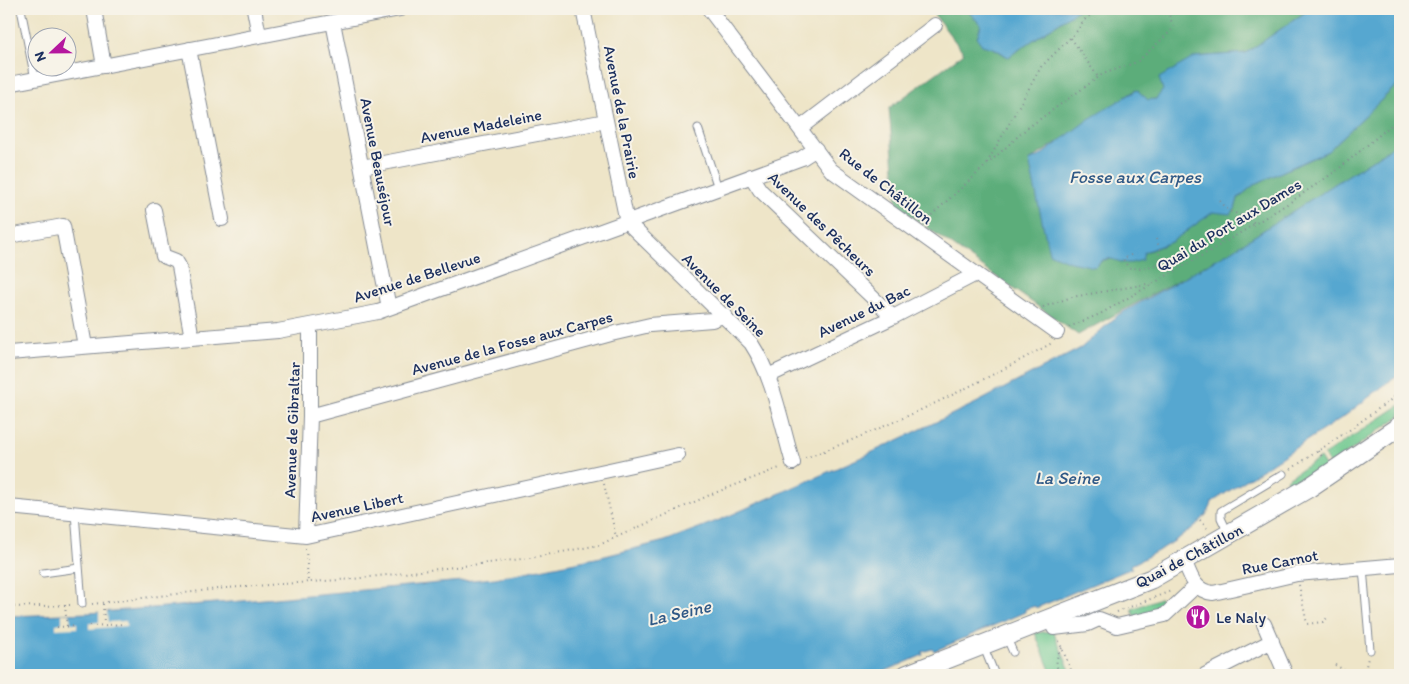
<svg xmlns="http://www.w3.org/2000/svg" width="1409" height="684" viewBox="0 0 1409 684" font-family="Itim,sans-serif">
<rect width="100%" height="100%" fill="#f7f3e8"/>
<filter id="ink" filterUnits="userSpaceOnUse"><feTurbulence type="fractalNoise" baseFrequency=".02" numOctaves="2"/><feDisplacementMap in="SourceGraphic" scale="10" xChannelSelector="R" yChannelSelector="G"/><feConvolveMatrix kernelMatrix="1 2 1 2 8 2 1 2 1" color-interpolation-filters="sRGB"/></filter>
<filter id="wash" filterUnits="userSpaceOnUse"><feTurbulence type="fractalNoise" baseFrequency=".0096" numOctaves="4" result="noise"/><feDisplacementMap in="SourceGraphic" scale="20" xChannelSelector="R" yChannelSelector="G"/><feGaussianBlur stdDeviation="1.12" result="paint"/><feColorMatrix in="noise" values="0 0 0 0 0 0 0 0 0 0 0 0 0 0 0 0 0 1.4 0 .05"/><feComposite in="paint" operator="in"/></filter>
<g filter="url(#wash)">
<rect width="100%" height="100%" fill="#eee5c8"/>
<path fill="#6fc990" stroke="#457c77" d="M1400,405V416L1330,465L1324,455Z
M1320,458L1326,468L1292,489L1286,479Z
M1160,598L1163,607L1135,618L1132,609Z
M1053,631L1072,675H1052L1035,633Z"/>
<path fill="#5bad7a" stroke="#3b6e6c" d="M930,9H966L981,25L977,38L1008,57L1079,9H1310L1246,53L1195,57L1156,99L1148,100L1136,90L1029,161L1095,267C1102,259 1111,256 1121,262L1171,242L1213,212L1235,209L1238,198L1255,184L1328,151L1400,82V138L1389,149L1233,250L1078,335L897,206L889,108L964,53Z"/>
<path fill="#56a7d0" stroke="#386b97" d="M966,9H1079L1008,57L996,49L982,45L977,38L981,25Z
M1310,9H1400V82L1328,151L1255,184L1238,198L1235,209L1230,214L1213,212L1171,242L1144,252L1142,260C1138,261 1133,263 1129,263C1114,263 1108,251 1095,267L1070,262L1049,253L1029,161L1040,156L1089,119L1137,90L1148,100L1156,99L1163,90L1159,78L1195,57L1246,53Z
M1400,138V373L1346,415L1212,502C1209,526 1151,555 1131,565L1132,568L1036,608L1035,606L1025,609V612L934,651L932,649L922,652L923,655L876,675H9V616L88,613L242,601L495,578L601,557L665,541L722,519L864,456L976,403L1081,348L1118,315L1233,250L1389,149Z"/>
<path fill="#eee5c8" d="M99,611H107L108,622L126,621L127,626L89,629V623L99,622Z
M62,614H70L71,623H77V628L56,629V624L62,623Z"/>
</g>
<g filter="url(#ink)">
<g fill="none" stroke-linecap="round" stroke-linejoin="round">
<defs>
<path id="lane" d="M21,9L35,79
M698,128L718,188
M75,513L82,604
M1228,533L1221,518V511L1283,474
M1363,568L1370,650
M43,573L79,568
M1006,636L1013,652
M983,645L995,675"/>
<path id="street" d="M94,9L104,66
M254,9L259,35
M583,9L627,222L751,343C774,378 781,423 793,463
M709,9L831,170L1057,332
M333,22L389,308
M189,49L222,219
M9,84L400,9
M800,128L935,25
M362,167L606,121
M751,176L760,190L893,317
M154,210L163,256L176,261L179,266L192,338
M9,236L63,226L85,346
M9,353L278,331L378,312L802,158L816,149
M768,376L893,317L974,275
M310,416L611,334L650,325L712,320L725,315
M9,507L306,536L678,455
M306,536L310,416V326
M1185,562C1191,578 1195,591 1213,593L1297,574L1400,565
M1050,619L1054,628L1088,624L1099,619L1117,626L1165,615L1196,586
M1264,624L1286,675
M1205,675L1272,641"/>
<path id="secondary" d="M906,675L1151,579L1310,487L1400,426"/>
</defs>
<use href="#lane" stroke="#848a93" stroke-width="9"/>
<use href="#street" stroke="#848a93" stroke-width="16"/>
<use href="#secondary" stroke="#848a93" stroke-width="21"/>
<path stroke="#848a93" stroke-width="2" stroke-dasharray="1 4" stroke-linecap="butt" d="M1071,38L1098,77
M987,163L1041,67L1078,30L1083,21L1098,9
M1220,201L1229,211L1249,218L1255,224
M924,222L1026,129L1103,74L1137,62L1171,31L1173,26L1167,9
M1156,239L1160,249L1157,264
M1131,255L1123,259L1128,267C1149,275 1197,246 1217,237L1222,244
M1043,307L1072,297L1153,283
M1069,327L1100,314L1222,244L1292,201L1336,171L1400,118
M1318,451L1324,459
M805,458C890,427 972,387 1052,343
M1291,469L1348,431L1400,393
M604,484L616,537
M1200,520L1207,528
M306,549L308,582
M1299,585L1307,624L1323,622L1328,617
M92,604L226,588L353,579L530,558L599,545L712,494L782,467
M103,604L104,624
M65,605L67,627
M9,607L72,605
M1117,612L1171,591
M90,626L125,624
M57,627L76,626
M1059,641L1073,675
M1062,648C1056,655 1055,665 1059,672L1069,675
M1335,665L1354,675L1362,670L1371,675
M1365,670L1368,658
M879,675L892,670
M1374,675L1388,670L1393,672L1400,669"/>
<use href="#lane" stroke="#fff" stroke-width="7"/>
<use href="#street" stroke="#fff" stroke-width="14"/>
<use href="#secondary" stroke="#fff" stroke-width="19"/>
</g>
</g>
<defs>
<symbol id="restaurant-disc" viewBox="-11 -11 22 22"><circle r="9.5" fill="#b5179e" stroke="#f7f3e8"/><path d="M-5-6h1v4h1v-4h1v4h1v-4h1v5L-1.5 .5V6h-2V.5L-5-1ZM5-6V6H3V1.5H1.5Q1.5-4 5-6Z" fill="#fff"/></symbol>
</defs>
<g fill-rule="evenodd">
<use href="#restaurant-disc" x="1184" y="603" width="28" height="28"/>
</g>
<g text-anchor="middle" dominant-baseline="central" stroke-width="4" stroke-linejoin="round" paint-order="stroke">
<g font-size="16" fill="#1b2f5e" stroke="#f7f3e8">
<text transform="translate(622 112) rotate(79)">Avenue de la Prairie</text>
<text transform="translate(481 126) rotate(-11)">Avenue Madeleine</text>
<text transform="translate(378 162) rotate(79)">Avenue Beauséjour</text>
<text transform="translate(886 186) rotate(38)">Rue de Châtillon</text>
<text transform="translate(822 224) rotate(44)">Avenue des Pêcheurs</text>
<text transform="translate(1229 225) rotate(-31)">Quai du Port aux Dames</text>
<text transform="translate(417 277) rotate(-18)">Avenue de Bellevue</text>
<text transform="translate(724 295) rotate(45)">Avenue de Seine</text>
<text transform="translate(864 311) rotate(-26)">Avenue du Bac</text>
<text transform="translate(512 343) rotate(-15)">Avenue de la Fosse aux Carpes</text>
<text transform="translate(292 430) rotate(-88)">Avenue de Gibraltar</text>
<text transform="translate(357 507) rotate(-12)">Avenue Libert</text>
<text transform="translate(1189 556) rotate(-28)">Quai de Châtillon</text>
<text transform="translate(1280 562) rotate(-11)">Rue Carnot</text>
</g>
<g font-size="16" fill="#1b2f5e" stroke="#f7f3e8" text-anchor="start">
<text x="1216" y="617">Le Naly</text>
</g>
<g font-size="18" font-style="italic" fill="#305986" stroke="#f7f3e8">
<text x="1135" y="177">Fosse aux Carpes</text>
<text x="1067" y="478">La Seine</text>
<text transform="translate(679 613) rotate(-13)">La Seine</text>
</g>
</g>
<rect width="1409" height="684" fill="none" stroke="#f7f3e8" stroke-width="30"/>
<g transform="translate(52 52) rotate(248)"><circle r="24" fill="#f7f3e8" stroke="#9fa5b1"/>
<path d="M0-4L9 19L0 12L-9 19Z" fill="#b5179e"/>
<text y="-8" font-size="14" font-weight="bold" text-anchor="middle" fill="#1b2f5e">N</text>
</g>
</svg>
